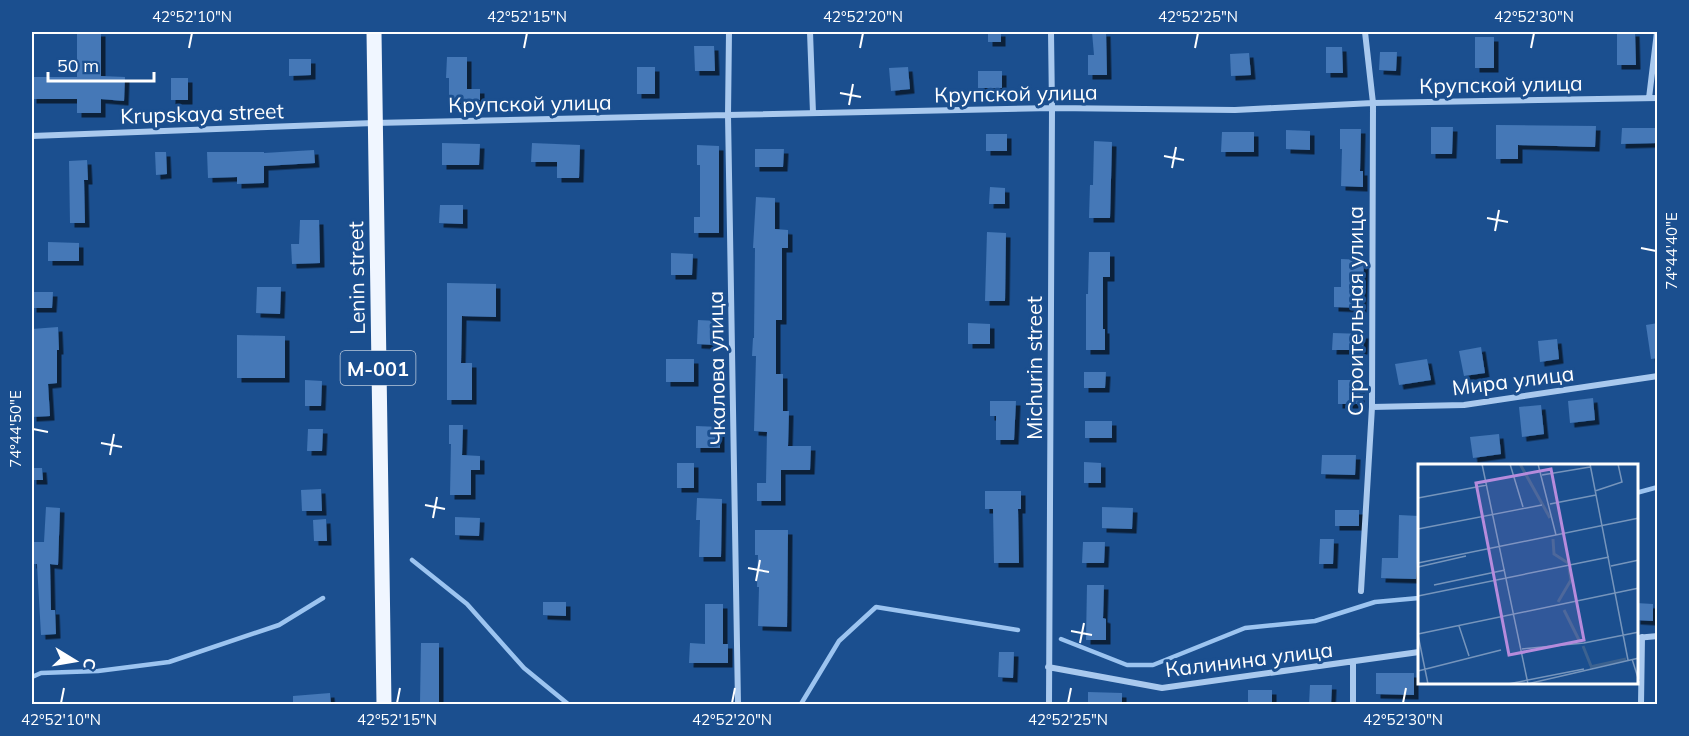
<svg xmlns="http://www.w3.org/2000/svg" width="1689" height="736" viewBox="0 0 1689 736" font-family="Mulish,sans-serif">
<defs>
<filter id="shadow"><feDropShadow dx="4.5" dy="4.5" stdDeviation="0" flood-color="#0009"/></filter>
</defs>
<rect width="100%" height="100%" fill="#1b4f8f"/>
<g fill="none" stroke-linecap="round" stroke-linejoin="round">
<path stroke="#9cc4f0" stroke-width="4.5" d="M1636,493L1658,487
M412,560L467,604L524,668L568,704
M1061,639L1127,665H1153L1245,628L1315,621L1375,602L1419,598
M32,677L41,673L98,671L169,662L279,625L323,598
M801,704L839,641L876,607L1018,630"/>
</g>
<path fill="#4478b7" filter="url(#shadow)" d="M77,32H101V76L125,77L124,101L101,99V113H77V99H32V77H77Z
M988,32H1001V42H988Z
M1092,32H1106L1107,75H1088V55H1094Z
M1617,32H1635L1636,65H1617Z
M1475,37H1494V68H1475Z
M694,46H714L715,71H695Z
M1326,47H1342L1343,73H1326Z
M1380,52H1397L1396,71L1379,70Z
M1249,53L1251,75L1231,76L1230,54Z
M447,57H467V89H480V100H449V78H446Z
M289,59H311V75L289,76Z
M637,67H655V94H637Z
M908,67L910,89L891,91L889,68Z
M978,71H1002V88H978Z
M171,78H188V100H171Z
M1496,125L1596,126L1595,147L1518,145V159H1496Z
M1431,127H1453L1452,154H1431Z
M1622,128H1658V143L1621,144Z
M1340,129H1361L1360,171H1363V187L1341,186L1342,149H1340Z
M1286,130L1310,131V150L1286,149Z
M1222,132H1254V152H1221Z
M986,134H1007V151H986Z
M1094,141L1112,142L1110,218H1089L1090,185H1093Z
M442,143L480,144L479,165H442Z
M532,143L580,145L579,178H557V162H531Z
M697,145L719,146V233H694V217H700V165H697Z
M755,149H784L783,167H755Z
M314,150L315,163L264,166V183L237,184V177L208,178L207,152H264V153Z
M155,152H166L167,174L156,175Z
M87,160L88,180H84L85,223H70L69,161Z
M990,187L1005,188V204H989Z
M756,197L775,198V229L788,230V248H782V320H776V374H783V411H789L788,446H811L810,470H781V501H757V483H766L767,432L754,431L756,356H752L753,338H754L755,248H753Z
M440,205H463V224L439,223Z
M300,220H319L320,263L292,264L291,244H299Z
M987,232L1006,233L1005,301H985Z
M48,242L79,243V261H48Z
M1089,252H1110V277H1103V329H1105V350H1086V294H1088Z
M671,253L693,254L692,275H671Z
M1341,259L1364,260L1362,308L1334,307V287H1341Z
M447,283L496,284V317L462,316L461,363H472V400H447Z
M257,287H281L280,314L256,313Z
M32,292H53L52,308H32Z
M698,320L717,321L716,345L697,344Z
M968,323L990,324V344H968Z
M1658,323V358L1651,359L1646,325Z
M58,327L59,350H57V383L48,384L50,416L32,417V329Z
M1333,333L1364,334L1363,350H1332Z
M237,335L285,336V378H237Z
M1557,339L1559,359L1540,362L1538,341Z
M1481,347L1485,373L1464,376L1459,351Z
M666,359H694V382H666Z
M1427,359L1431,380L1399,385L1395,364Z
M1084,372H1106L1105,388H1084Z
M305,380L322,381L321,406H305Z
M1338,380H1360V404H1338Z
M1593,398L1595,420L1570,423L1568,401Z
M990,401H1016L1014,440H996V416H990Z
M1541,405L1544,434L1522,437L1519,407Z
M1085,421H1112V438H1085Z
M449,425H463L462,455L480,456V470H471V495H450L451,444H449Z
M696,426L720,427V448H696Z
M308,429H323L322,451H307Z
M1499,434L1501,454L1473,458L1470,437Z
M1322,455H1356L1355,475L1321,474Z
M1084,462L1101,463V483H1084Z
M677,463H694V488H677Z
M32,468H42L43,480H32Z
M321,489L322,511H302L301,490Z
M985,491H1021V509H1018L1019,563H994L993,509H985Z
M697,498L722,499L721,557H699L700,520H696Z
M46,507L60,508L58,565L50,564L51,610H55L56,634L41,635L37,564H32V542H44Z
M1102,507L1133,508L1132,529L1102,528Z
M1335,510H1359V526H1335Z
M1399,515L1419,516L1416,579L1381,578L1382,558H1398Z
M455,517L480,518L479,536L455,535Z
M326,519L327,541H314L313,520Z
M755,530H788L787,627L758,626L759,587H757L758,555H755Z
M1320,539H1334L1333,564H1319Z
M1083,542H1105L1104,563H1082Z
M1087,585H1104L1103,618L1106,619V640H1086Z
M543,602H566V616L543,615Z
M1636,603L1653,604V621L1636,620Z
M705,604H723V644H728V663H689L690,643L705,644Z
M421,643H439V702H420Z
M999,652H1014L1013,678L998,677Z
M1376,673H1414V695L1376,694Z
M1310,685H1332L1331,705H1309Z
M1248,690H1272V705H1248Z
M1088,692L1122,693V705H1088Z
M330,693L331,705H293V696Z"/>
<g fill="none" stroke-linecap="round" stroke-linejoin="round">
<path stroke="#a9c9ee" stroke-width="6" d="M729,32L728,115L738,704
M810,32L813,113
M1649,98L1657,32
M32,136L374,123L728,115L1052,108L1235,110L1373,103L1658,98
M1372,407L1464,405L1658,376
M1361,591L1372,407L1373,103L1365,32
M1636,638L1658,636
M1048,667L1162,688L1419,652
M1049,704L1052,108L1051,32
M1353,704V662
M1641,704L1642,637"/>
<path stroke="#f0f6ff" stroke-width="15" d="M374,32L384,704"/>
</g>
<path fill="none" stroke="#fff" stroke-width="2" d="M189,48L192,33M524,48L527,33M860,48L863,33M1195,48L1198,33M1531,48L1534,33M840,93L861,97M849,105L853,84M1164,156L1184,160M1172,168L1176,147M1487,218L1508,222M1495,231L1499,210M1641,248L1656,251M33,429L48,432M101,443L122,447M110,455L114,434M425,505L445,509M433,518L437,497M748,568L769,572M756,581L760,560M1071,631L1092,635M1080,643L1084,623M61,703L64,688M397,703L400,688M732,703L735,688M1068,703L1071,688M1403,703L1406,688"/>
<g text-anchor="middle" dominant-baseline="central" stroke-width="6" stroke-linejoin="round" paint-order="stroke">
<rect fill="#1b4f8f" stroke="#bbcadd" stroke-width="1.5" x="340.5" y="351" width="75" height="34" rx="4.5"/>
<g font-size="20" font-weight="bold" fill="#fff">
<text x="378" y="368">М-001</text>
</g>
<g font-size="21" fill="#fff" stroke="#1b4f8f">
<text transform="translate(1501 84) rotate(-1)">Крупской улица</text>
<text transform="translate(1016 93) rotate(-1)">Крупской улица</text>
<text transform="translate(530 103) rotate(-1)">Крупской улица</text>
<text transform="translate(202 113) rotate(-2)">Krupskaya street</text>
<text transform="translate(356 278) rotate(-91)">Lenin street</text>
<text transform="translate(1355 311) rotate(-90)">Строительная улица</text>
<text transform="translate(716 368) rotate(-91)">Чкалова улица</text>
<text transform="translate(1034 368) rotate(-90)">Michurin street</text>
<text transform="translate(1513 380) rotate(-7)">Мира улица</text>
<text transform="translate(1249 659) rotate(-7)">Калинина улица</text>
</g>
</g>
<g transform="translate(1418 464)">
<rect width="220" height="220" fill="#1b4f8f"/>
<path fill="none" stroke="#3c6290" stroke-width="3" d="M102,0L132,54M135,75L136,90L150,99M140,138L153,116L151,104M146,146L162,178M165,182L173,202M172,203L208,195"/>
<path fill="none" stroke="#7695bc" stroke-width="1.5" d="M64,0L110,220M92,0L105,43M120,0L138,71M172,0L210,196M124,11L172,3M177,27L204,18L200,0M0,34L69,21M132,40L178,31M0,65L124,41M0,99L221,54M193,102L221,96M0,103L48,92M16,121L87,106M0,132L191,93M41,162L51,192M0,170L221,124M0,171L10,220M104,185L166,179L221,168M214,195L221,217M0,207L83,186M90,220L166,205M109,220L221,194"/>
<path fill="#b68bdc" fill-opacity="0.15" stroke="#b68bdc" stroke-width="3" d="M133,5L166,176L91,191L58,19Z"/>
<rect width="220" height="220" fill="none" stroke="#fff" stroke-width="3"/>
</g>
<rect width="1689" height="736" fill="none" stroke="#1b4f8f" stroke-width="66"/>
<g transform="translate(75 661) rotate(101)" stroke="#1b4f8f" stroke-width="4.5" paint-order="stroke">
<path d="M0-4.5L10 22L0 15L-10 22Z" fill="#ffffff"/>
<text y="-9" font-size="16" font-weight="bold" text-anchor="middle" fill="#ffffff">С</text>
</g>
<path d="M48 72v9h106v-9" fill="none" stroke="#ffffff" stroke-width="3"/>
<text x="57" y="72" font-size="18" fill="#ffffff" stroke="#1b4f8f" stroke-width="4.5" paint-order="stroke">50 m</text>
<rect x="33" y="33" width="1623" height="670" fill="none" stroke="#fff" stroke-width="2"/>
<g font-size="15" text-anchor="middle" fill="#fff">
<text x="192" y="22">42°52'10"N</text>
<text x="527" y="22">42°52'15"N</text>
<text x="863" y="22">42°52'20"N</text>
<text x="1198" y="22">42°52'25"N</text>
<text x="1534" y="22">42°52'30"N</text>
<text transform="translate(1672 251) rotate(-90)" y="5">74°44'40"E</text>
<text transform="translate(16 429) rotate(-90)" y="5">74°44'50"E</text>
<text x="61" y="725">42°52'10"N</text>
<text x="397" y="725">42°52'15"N</text>
<text x="732" y="725">42°52'20"N</text>
<text x="1068" y="725">42°52'25"N</text>
<text x="1403" y="725">42°52'30"N</text>
</g>
</svg>
